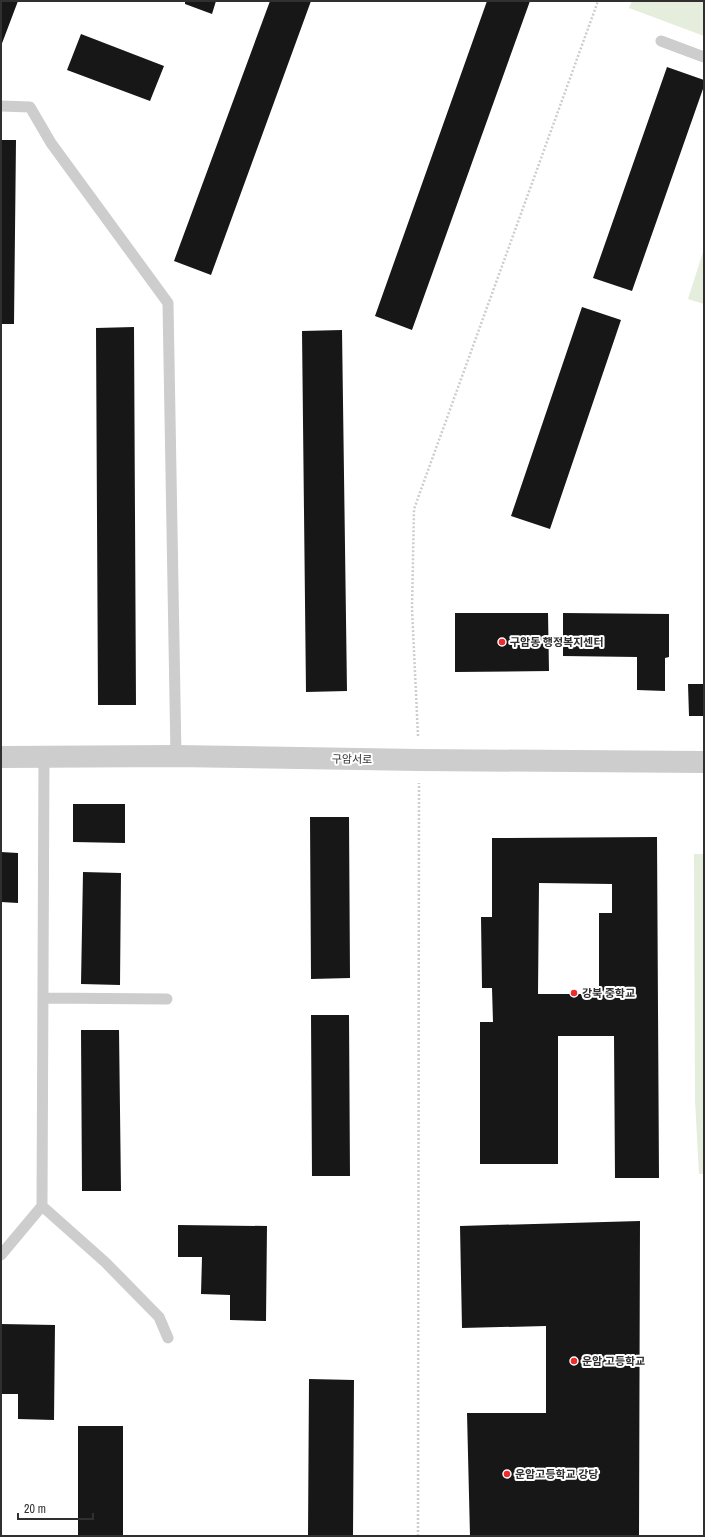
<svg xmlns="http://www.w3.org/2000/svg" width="705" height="1537" viewBox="0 0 705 1537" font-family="'Archivo Narrow','Noto Sans KR',sans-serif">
<rect width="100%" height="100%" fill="#fff"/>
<path fill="#e5eddd" d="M632,1H704V36L629,8Z
M704,249V304L688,299Z
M694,854H704V1174H699L695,1100Z"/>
<path fill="#171717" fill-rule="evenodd" d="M1,1H18L1,46Z
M185,1H216L212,14L185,4Z
M270,1H311L211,275L174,261Z
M487,1H530L412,330L375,316Z
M81,34L164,66L150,101L67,70Z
M667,67L704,80V86L632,291L593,278Z
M1,140H16L14,324H1Z
M582,307L621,320L550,529L511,516Z
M134,327L136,705H98L96,328Z
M342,330L347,691L306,692L302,331Z
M455,613H548L549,671L455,672Z
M563,613L669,614V657L665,658V691L637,690V657L563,656Z
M688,684H704V716H689Z
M73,804H125V843L73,842Z
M310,817H349L350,978L311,979Z
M657,837L659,1178H615L614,1036H558V1164H480V1022H493L492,988H482L481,917H492V838ZM539,883L612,884V913H599V994H538Z
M1,852L18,853V903L1,902Z
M83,872L121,873L120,985L81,984Z
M311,1015H349L350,1176H312Z
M81,1030H119L121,1191H82Z
M640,1221L639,1536H470L467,1413H546V1326L462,1328L460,1226Z
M178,1225L267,1226L266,1321L230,1320V1295L201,1294L202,1257H178Z
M1,1324L55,1325L54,1420L18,1419V1394H1Z
M309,1379L354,1380L353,1536H308Z
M78,1426H123V1536H78Z"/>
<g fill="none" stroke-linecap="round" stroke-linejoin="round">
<path stroke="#cdcdcd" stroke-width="2.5" stroke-dasharray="2 2" stroke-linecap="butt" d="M418,736L412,609L414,509L598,1
M418,1536L419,783"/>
<path stroke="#cdcdcd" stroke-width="11" d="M661,41L704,57
M1,106L30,107L51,143L168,303L176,756
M43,998L167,999
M42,1206L105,1262L159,1317L168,1338
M1,1255L42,1206L44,757"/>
<path stroke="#cdcdcd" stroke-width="22" d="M1,757L176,756L419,760L704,762"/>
</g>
<g fill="#ed2c2b" stroke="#fff" stroke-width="1.5">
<circle cx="502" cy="642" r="4"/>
<circle cx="574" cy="993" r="4"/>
<circle cx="574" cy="1361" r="4"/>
<circle cx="507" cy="1474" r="4"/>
</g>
<g text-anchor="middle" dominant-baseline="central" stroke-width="4" stroke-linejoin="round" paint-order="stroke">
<g font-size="11" font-weight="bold" fill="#303030" stroke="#fff" text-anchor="start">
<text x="510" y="642">구암동 행정복지센터</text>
<text x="582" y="993">강북 중학교</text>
<text x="582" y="1361">운암 고등학교</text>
<text x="515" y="1474">운암고등학교 강당</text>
</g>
<g font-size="11" fill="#303030" stroke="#fff">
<text transform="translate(352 759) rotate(1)">구암서로</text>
</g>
</g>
<rect width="705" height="1537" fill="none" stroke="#303030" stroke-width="4"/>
<path d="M18 1513v6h75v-6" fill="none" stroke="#303030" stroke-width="2"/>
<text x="24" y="1513" font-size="12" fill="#303030" stroke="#ffffff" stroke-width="3" paint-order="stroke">20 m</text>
</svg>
